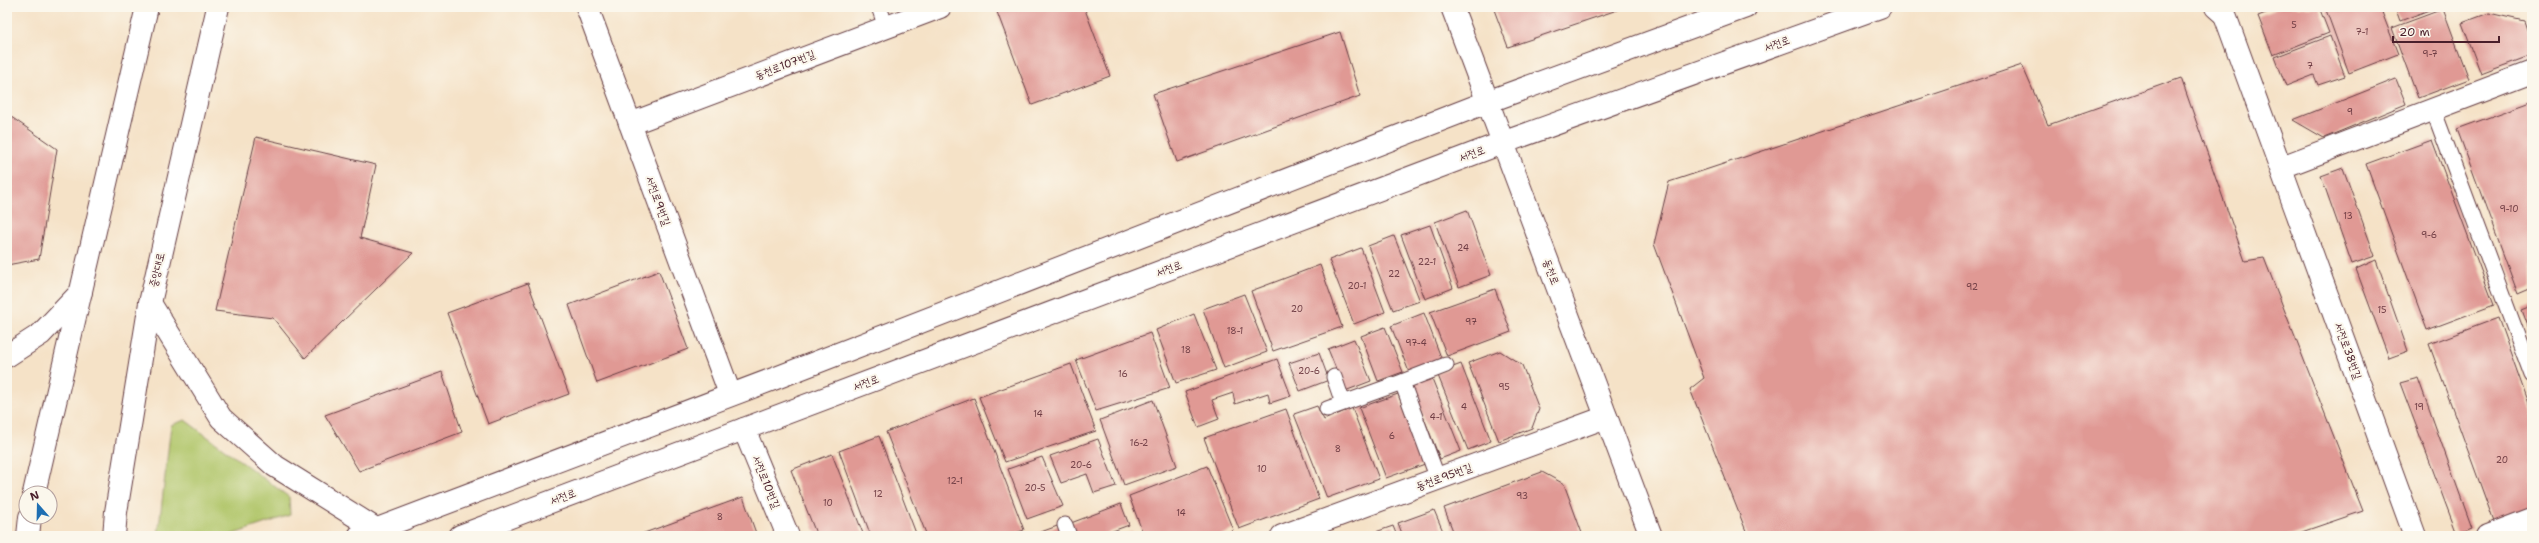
<svg xmlns="http://www.w3.org/2000/svg" width="2539" height="543" viewBox="0 0 2539 543" font-family="'Shantell Sans','Poor Story',sans-serif">
<rect width="100%" height="100%" fill="#fbf7ec"/>
<filter id="ink" filterUnits="userSpaceOnUse"><feTurbulence type="fractalNoise" baseFrequency=".025" numOctaves="2"/><feDisplacementMap in="SourceGraphic" scale="8" xChannelSelector="R" yChannelSelector="G"/><feConvolveMatrix kernelMatrix="1 2 1 2 8 2 1 2 1" color-interpolation-filters="sRGB"/></filter>
<filter id="wash" filterUnits="userSpaceOnUse"><feTurbulence type="fractalNoise" baseFrequency=".012" numOctaves="4" result="noise"/><feDisplacementMap in="SourceGraphic" scale="16" xChannelSelector="R" yChannelSelector="G"/><feGaussianBlur stdDeviation="0.9" result="paint"/><feColorMatrix in="noise" values="0 0 0 0 0 0 0 0 0 0 0 0 0 0 0 0 0 1.4 0 .05"/><feComposite in="paint" operator="in"/></filter>
<g filter="url(#wash)">
<rect width="100%" height="100%" fill="#f5e2c7"/>
<path fill="#b1c66b" stroke="#7e724b" d="M185,420L289,497L290,515L228,536H158L171,425Z"/>
<g id="blocks">
<path fill="#e09994" d="M1012,7H1084L1110,76L1032,105L997,12Z
M1493,7H1626L1508,47Z
M2281,7H2319L2329,33L2273,55L2258,16Z
M2334,7H2380L2398,54L2349,73L2326,10Z
M2395,7H2437L2400,21Z
M2443,9L2469,79L2418,98L2392,28Z
M2489,13L2524,21L2532,44V55L2481,74L2462,23Z
M1340,32L1360,96L1177,162L1153,94Z
M2330,36L2345,76L2318,85L2314,75L2286,86L2275,57Z
M2022,65L2048,125L2181,78L2245,261L2264,258L2363,511L2290,536H1748L1690,389L1704,378L1654,244L1669,182Z
M2396,79L2406,104L2324,138L2293,120Z
M2531,102L2532,288L2518,294L2457,129Z
M7,114L57,149L39,259L7,265Z
M256,137L376,165L360,238L413,253L305,358L273,318L215,311Z
M2432,140L2494,305L2427,330L2366,164Z
M2343,168L2375,256L2352,264L2321,176Z
M1467,210L1491,275L1459,287L1435,222Z
M1430,225L1453,288L1425,299L1401,235Z
M1394,236L1420,301L1393,310L1368,246Z
M1361,248L1385,312L1354,324L1329,260Z
M2376,260L2408,351L2389,358L2356,269Z
M1320,265L1342,327L1273,351L1251,291Z
M659,271L688,349L597,383L569,305Z
M528,283L569,394L488,424L447,313Z
M1495,289L1511,332L1447,356L1430,312Z
M1244,294L1267,352L1224,368L1203,309Z
M2532,306V337L2522,310Z
M1424,313L1442,360L1409,372L1391,326Z
M1194,314L1216,370L1176,383L1156,330Z
M2498,318L2532,413V508L2494,522L2429,344Z
M1385,327L1403,372L1378,381L1361,336Z
M1150,333L1170,388L1096,411L1076,360Z
M1354,339L1371,381L1345,391L1328,349Z
M1500,351L1522,365L1539,409L1532,428L1499,441L1468,363Z
M1319,353L1329,380L1300,391L1289,363Z
M1277,359L1291,396L1270,403L1268,393L1235,404L1233,393L1212,400L1219,419L1198,427L1185,392Z
M1071,364L1096,431L1005,462L979,397Z
M1461,364L1491,441L1468,450L1437,373Z
M442,372L462,432L359,471L325,415Z
M1431,376L1461,451L1440,459L1410,383Z
M2418,378L2472,528L2457,534L2400,383Z
M1398,394L1425,464L1386,478L1359,408Z
M974,398L1024,530L1007,536H927L886,432Z
M1153,400L1177,466L1124,485L1100,420Z
M1317,406L1324,420L1352,408L1379,479L1327,498L1294,414Z
M1286,409L1319,499L1239,529L1204,438Z
M879,436L917,536H871L839,451Z
M1098,439L1116,486L1094,493L1087,474L1061,483L1050,456Z
M832,454L864,536H817L791,470Z
M1042,457L1063,506L1027,519L1008,469Z
M1207,466L1233,530L1219,536H1144L1129,496Z
M1542,472L1564,484L1583,536H1455L1444,508Z
M743,497L757,536H636Z
M1121,504L1129,525L1099,536H1076L1071,523Z
M1434,510L1445,536H1403L1398,523Z
M1060,525L1064,536H1030Z
M1393,526L1397,536H1364Z
M1132,532L1134,536H1120Z"/>
</g>
</g>
<g filter="url(#ink)">
<use href="#blocks" fill-opacity="0" stroke="#643c42" stroke-width="1"/>
<g fill="none" stroke-linecap="round" stroke-linejoin="round">
<defs>
<path id="lane" d="M879,7L886,27
M2433,109L2532,375
M1334,377L1343,403
M1402,382L1446,365
M1327,409L1402,382L1438,479
M1065,525L1069,536"/>
<path id="street" d="M587,7L730,394
M2222,7L2415,536
M630,124L940,7
M2282,167L2532,72
M744,429L788,536
M1282,536L1606,417
M2487,536L2532,519"/>
<path id="secondary" d="M1452,7L1651,536
M2216,7L2225,15
M150,303L221,418L275,466L376,529
M7,356L41,334L81,292
M359,536L776,378L1487,102L1746,7
M460,536L1502,143L1880,7"/>
<path id="primary" d="M34,493L147,7
M28,536L30,517
M114,536L116,512L150,303L218,7"/>
</defs>
<use href="#lane" stroke="#643c42" stroke-width="17"/>
<use href="#street" stroke="#643c42" stroke-width="24"/>
<use href="#secondary" stroke="#643c42" stroke-width="24"/>
<use href="#primary" stroke="#643c42" stroke-width="24"/>
<use href="#lane" stroke="#fff" stroke-width="15"/>
<use href="#street" stroke="#fff" stroke-width="22"/>
<use href="#secondary" stroke="#fff" stroke-width="22"/>
<use href="#primary" stroke="#fff" stroke-width="22"/>
</g>
</g>
<g text-anchor="middle" dominant-baseline="central" stroke-width="4" stroke-linejoin="round" paint-order="stroke">
<g font-size="9" fill="#703e45">
<text x="2294" y="25">5</text>
<text x="2362" y="32">7-1</text>
<text x="2430" y="54">9-7</text>
<text x="2310" y="66">7</text>
<text x="2350" y="112">9</text>
<text x="2509" y="209">9-10</text>
<text x="2348" y="216">13</text>
<text x="2429" y="235">9-6</text>
<text x="1463" y="248">24</text>
<text x="1427" y="262">22-1</text>
<text x="1394" y="274">22</text>
<text x="1357" y="286">20-1</text>
<text x="1972" y="287">92</text>
<text x="1297" y="309">20</text>
<text x="2382" y="310">15</text>
<text x="1471" y="322">97</text>
<text x="1235" y="331">18-1</text>
<text x="1416" y="343">97-4</text>
<text x="1186" y="350">18</text>
<text x="1309" y="371">20-6</text>
<text x="1123" y="374">16</text>
<text x="1504" y="387">95</text>
<text x="1464" y="407">4</text>
<text x="2419" y="407">19</text>
<text x="1038" y="414">14</text>
<text x="1436" y="417">4-1</text>
<text x="1392" y="436">6</text>
<text x="1139" y="443">16-2</text>
<text x="1338" y="449">8</text>
<text x="2502" y="460">20</text>
<text x="1081" y="465">20-6</text>
<text x="1262" y="469">10</text>
<text x="955" y="481">12-1</text>
<text x="1035" y="488">20-5</text>
<text x="878" y="494">12</text>
<text x="1522" y="496">93</text>
<text x="828" y="503">10</text>
<text x="1181" y="513">14</text>
<text x="720" y="517">8</text>
</g>
<g font-size="11" fill="#4a1f2b" stroke="#fbf7ec">
<text transform="translate(1777 44) rotate(-20)">서전로</text>
<text transform="translate(785 65) rotate(-21)">동천로107번길</text>
<text transform="translate(1472 154) rotate(-21)">서전로</text>
<text transform="translate(658 201) rotate(70)">서전로9번길</text>
<text transform="translate(1169 269) rotate(-21)">서전로</text>
<text transform="translate(157 270) rotate(-77)">중앙대로</text>
<text transform="translate(1551 272) rotate(69)">동천로</text>
<text transform="translate(2348 351) rotate(70)">서전로38번길</text>
<text transform="translate(866 383) rotate(-21)">서전로</text>
<text transform="translate(1444 477) rotate(-20)">동천로95번길</text>
<text transform="translate(766 482) rotate(68)">서전로10번길</text>
<text transform="translate(563 497) rotate(-21)">서전로</text>
</g>
</g>
<rect width="2539" height="543" fill="none" stroke="#fbf7ec" stroke-width="24"/>
<g transform="translate(38 505) rotate(340)"><circle r="19" fill="#fbf7ec" stroke="#b4a19f"/>
<path d="M0-3L7 15L0 10L-7 15Z" fill="#1f6fb2"/>
<text y="-6" font-size="11" font-weight="bold" text-anchor="middle" fill="#4a1f2b">N</text>
</g>
<path d="M2393 36v6h106v-6" fill="none" stroke="#4a1f2b" stroke-width="2"/>
<text x="2399" y="36" font-size="12" fill="#4a1f2b" stroke="#fbf7ec" stroke-width="3" paint-order="stroke">20 m</text>
</svg>
